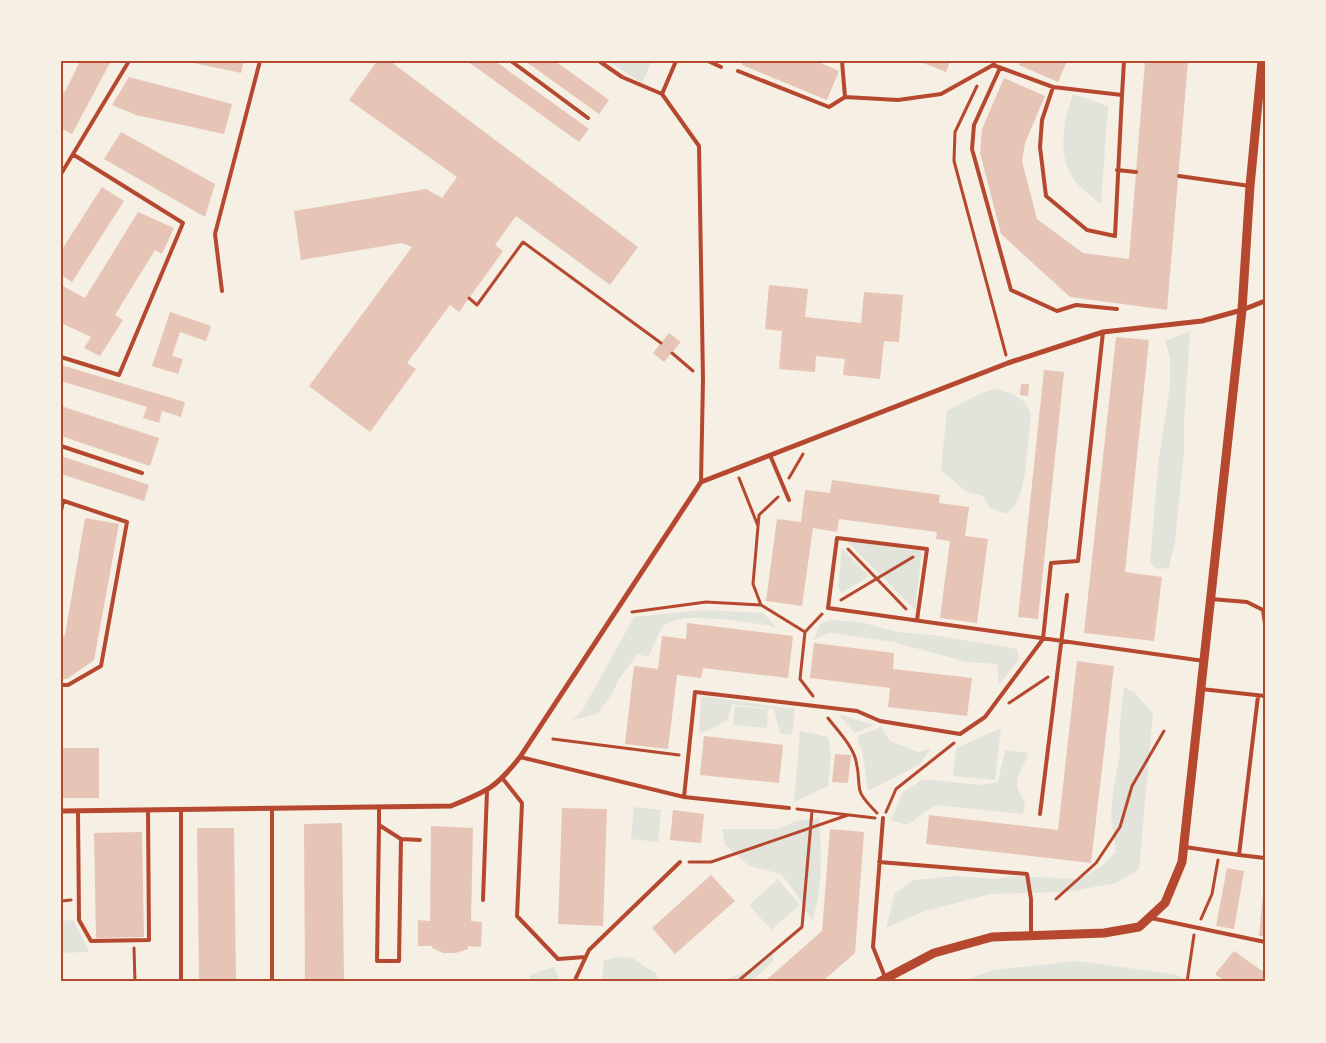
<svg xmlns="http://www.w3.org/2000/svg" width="1326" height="1043" viewBox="0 0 1326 1043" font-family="Inter,sans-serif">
<rect width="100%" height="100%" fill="#f6efe4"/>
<path fill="#e2e4dc" d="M608,61H652L642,83Z
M1073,94L1108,106L1101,204C1094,198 1086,193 1080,187C1055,161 1063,123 1073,94Z
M1190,331L1184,421V451L1175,541L1169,568L1156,569L1150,563L1158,465L1170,386V358L1165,341Z
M995,389L1013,394L1026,403L1031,414L1025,473L1021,492L1015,506L1006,514L990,508L983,496L967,492L941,470L947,411L981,393Z
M847,541L922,551L915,610Z
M842,548L869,576L842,593L838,588Z
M702,610L763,613L776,627C754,623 681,610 665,625C658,632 653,648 648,657L638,654L619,679L612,694L597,714L573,720L583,709L634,617Z
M831,620L860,622L897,632L932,635L1017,649L1019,659L999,685L997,664L967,662L893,642L840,634L829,633L813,640L821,623Z
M1124,687L1134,692L1153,714L1139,869L1116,883L1068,892L991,894L925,911L886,928L895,893L913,880L957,876L994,879L1017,876L1079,879L1101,867L1116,852L1111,817L1113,791L1120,754L1119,732Z
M701,696L795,709L792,735L780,733L774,709L732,704L727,720L712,729L699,733Z
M735,706L768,709L767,728L733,725Z
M838,714L874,725L855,733Z
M881,726L890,741L918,752L931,748L919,765L868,791C864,773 866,755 857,739L859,735L877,729Z
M1001,728L995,780L953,776L956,748Z
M800,731L828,737L831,754L828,786L794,802Z
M1005,750L1028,753C1022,775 1009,780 1025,802L1023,814L935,805L907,825L891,820L903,792L923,779L980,785L998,782Z
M634,807L661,810L658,842L631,839Z
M819,818C822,852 823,888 812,921L795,892L781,874L749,866L725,845L722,829H777L796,821Z
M778,879L800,905L771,930L749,905Z
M73,920L89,952L61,953V921Z
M773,954V961L751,982H719L759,966Z
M616,957L632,958L657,974V981L602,982L604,960Z
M1076,961L1173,974L1198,982H960L993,970Z
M554,967L560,982H527L532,974Z"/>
<path fill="#e6c5b7" d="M80,61H111L72,134L61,128V90L65,92Z
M184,61H244L241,73Z
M377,61H390L638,247L610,285L516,216L495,245L503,251L459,312L450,305L407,363L416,369L370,432L309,386L412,247L402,243L301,260L294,211L426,189L442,198L457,177L349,100Z
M467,61H495L589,129L579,142Z
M525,61H555L609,100L599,114Z
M743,61H816L839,71L827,100L742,65Z
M918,61H950L946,72Z
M1020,61H1067L1058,82L1019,65Z
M1145,61H1188L1167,310L1070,297L1001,234L980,153L982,129L1004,78L1045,96L1025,143L1022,161L1037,219L1083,253L1129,259Z
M129,77L232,104L224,134L136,115L112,105Z
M121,132L215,184L205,217L104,159Z
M102,187L124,201L72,282L61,275V251Z
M138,212L174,228L162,254L155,250L115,315L123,320L100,356L84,348L91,337L61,323V285L85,298Z
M769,285L808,289L805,317L861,323L864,292L903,295L899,342L884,341L880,379L843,375L845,359L816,356L815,372L779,369L782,331L765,329Z
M170,312L211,326L206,341L180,332L172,356L183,359L178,374L152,366Z
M669,333L681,342L664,362L653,353Z
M1116,337L1149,340L1125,572L1162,577L1154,641L1084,633Z
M61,365L185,402L181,417L162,411L159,423L143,418L147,407L61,381Z
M1044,370L1064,372L1038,619L1018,617Z
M1021,384H1029L1028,396L1020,395Z
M61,406L159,438L150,466L61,436Z
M61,456L149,485L144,501L61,474Z
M832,480L940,495L939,503L969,507L965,536L988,539L977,623L940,618L950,541L936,539L937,532L839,519L837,532L813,528L802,606L766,601L777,519L801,522L805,490L830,493Z
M85,518L119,524L94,660L67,679H61V638L65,635Z
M687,623L793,636L788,678L703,668L701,678L677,675L668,749L625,744L634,666L658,669L662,636L686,639Z
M814,643L894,653L893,669L972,678L967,716L888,707L890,688L810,678Z
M1077,661L1114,666L1091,863L926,844L929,815L1058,830Z
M704,736L783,745L779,783L700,775Z
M61,748H99V798H61Z
M835,754L851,755L848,783L832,782Z
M562,808L607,809L603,926L558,924Z
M673,810L704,814L701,843L670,840Z
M342,823L344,982H305L304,824Z
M431,826L473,828L471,921L482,922L481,947L468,946V949L456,953H443L432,948V946H418V920L430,921Z
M197,828H234L236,982H199Z
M830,829L864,832L855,953L822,982H764L822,931Z
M142,832L144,937L96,938L94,833Z
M1227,868L1244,871L1234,929L1216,926Z
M711,875L735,901L675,954L652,928Z
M1263,892H1265V936H1259Z
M1234,951L1265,973V982H1226L1215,974Z"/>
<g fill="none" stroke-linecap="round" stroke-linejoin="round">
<path stroke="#b5482f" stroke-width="3" d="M977,86L955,132L954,161L1006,355
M469,298L477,305L523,242L661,343
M672,353L693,371
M739,478L758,526
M789,478L803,454
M778,497L759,515L753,584L761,605L805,632
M848,549L906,609
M841,600L913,557
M632,612L706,602L761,605
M813,696L800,679L805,632L822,614
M1009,703L1048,677
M828,718C837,730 853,746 856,761C863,791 851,787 877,813
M553,739L679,755
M797,809L875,818
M886,812L896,789L954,743
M689,862H711L848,815
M1056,899L1096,863L1120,827L1132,786L1164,731
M61,901L71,900
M1201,919L1212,894L1218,860
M134,948L135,982
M737,982L802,927L812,811
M1187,982L1194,935"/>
<path stroke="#b5482f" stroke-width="4" d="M511,61L588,118
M599,61L622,77L662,94
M676,61L662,94L699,146L703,379L701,482
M708,61L721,67
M842,61L845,97
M993,65L1053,87L1122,95L1124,61
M1000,68L974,125L972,149L1011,290L1057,311L1076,305L1117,309
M738,71L829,107L845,97L898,100L941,94L993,65L995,61
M1053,87L1042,120L1040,147L1046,196L1087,230L1115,236L1122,95
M1117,170L1136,172
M61,174L129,61
M1179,176L1250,186
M222,291L215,234L260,61
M61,357L119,375L183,223L74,155
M61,446L142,473
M770,455L789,500
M61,500L127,522L101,666L68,685H61
M61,511L63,501
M1211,599L1247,602L1263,610L1265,624
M917,620L927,549L837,538L828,608L1204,661
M1201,689L1265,696
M520,757L684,797L789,808
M503,779L522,803L517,916L558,959L585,957
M684,797L695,692L857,711L880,721L960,734L985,717L1043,639L1051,563L1078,561L1103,332
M379,807V825L401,839L399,961H377L379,825
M272,808V982
M181,809V982
M78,811L79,920L91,941L149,940L148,810
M1040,814L1067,595
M883,818L873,947L885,977
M401,839L420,840
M1185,847L1239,855L1258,696
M1239,855L1265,858
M879,862L1027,874L1031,899V936
M483,900L487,791
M1151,918L1265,942
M574,982L589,950L680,862"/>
<path stroke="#b5482f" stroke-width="5" d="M61,811L451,806C487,791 496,788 520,757L701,482L1008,363L1103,332L1202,321L1242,310L1265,301"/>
<path stroke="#b5482f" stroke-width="9" d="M879,982L934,953L992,937L1104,933L1139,927L1165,903L1182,862L1242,310L1250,186L1262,61"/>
</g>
<rect width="1326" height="1043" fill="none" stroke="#f6efe4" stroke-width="125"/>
<rect x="62" y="62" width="1202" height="918" fill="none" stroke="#b5482f" stroke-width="2"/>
</svg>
